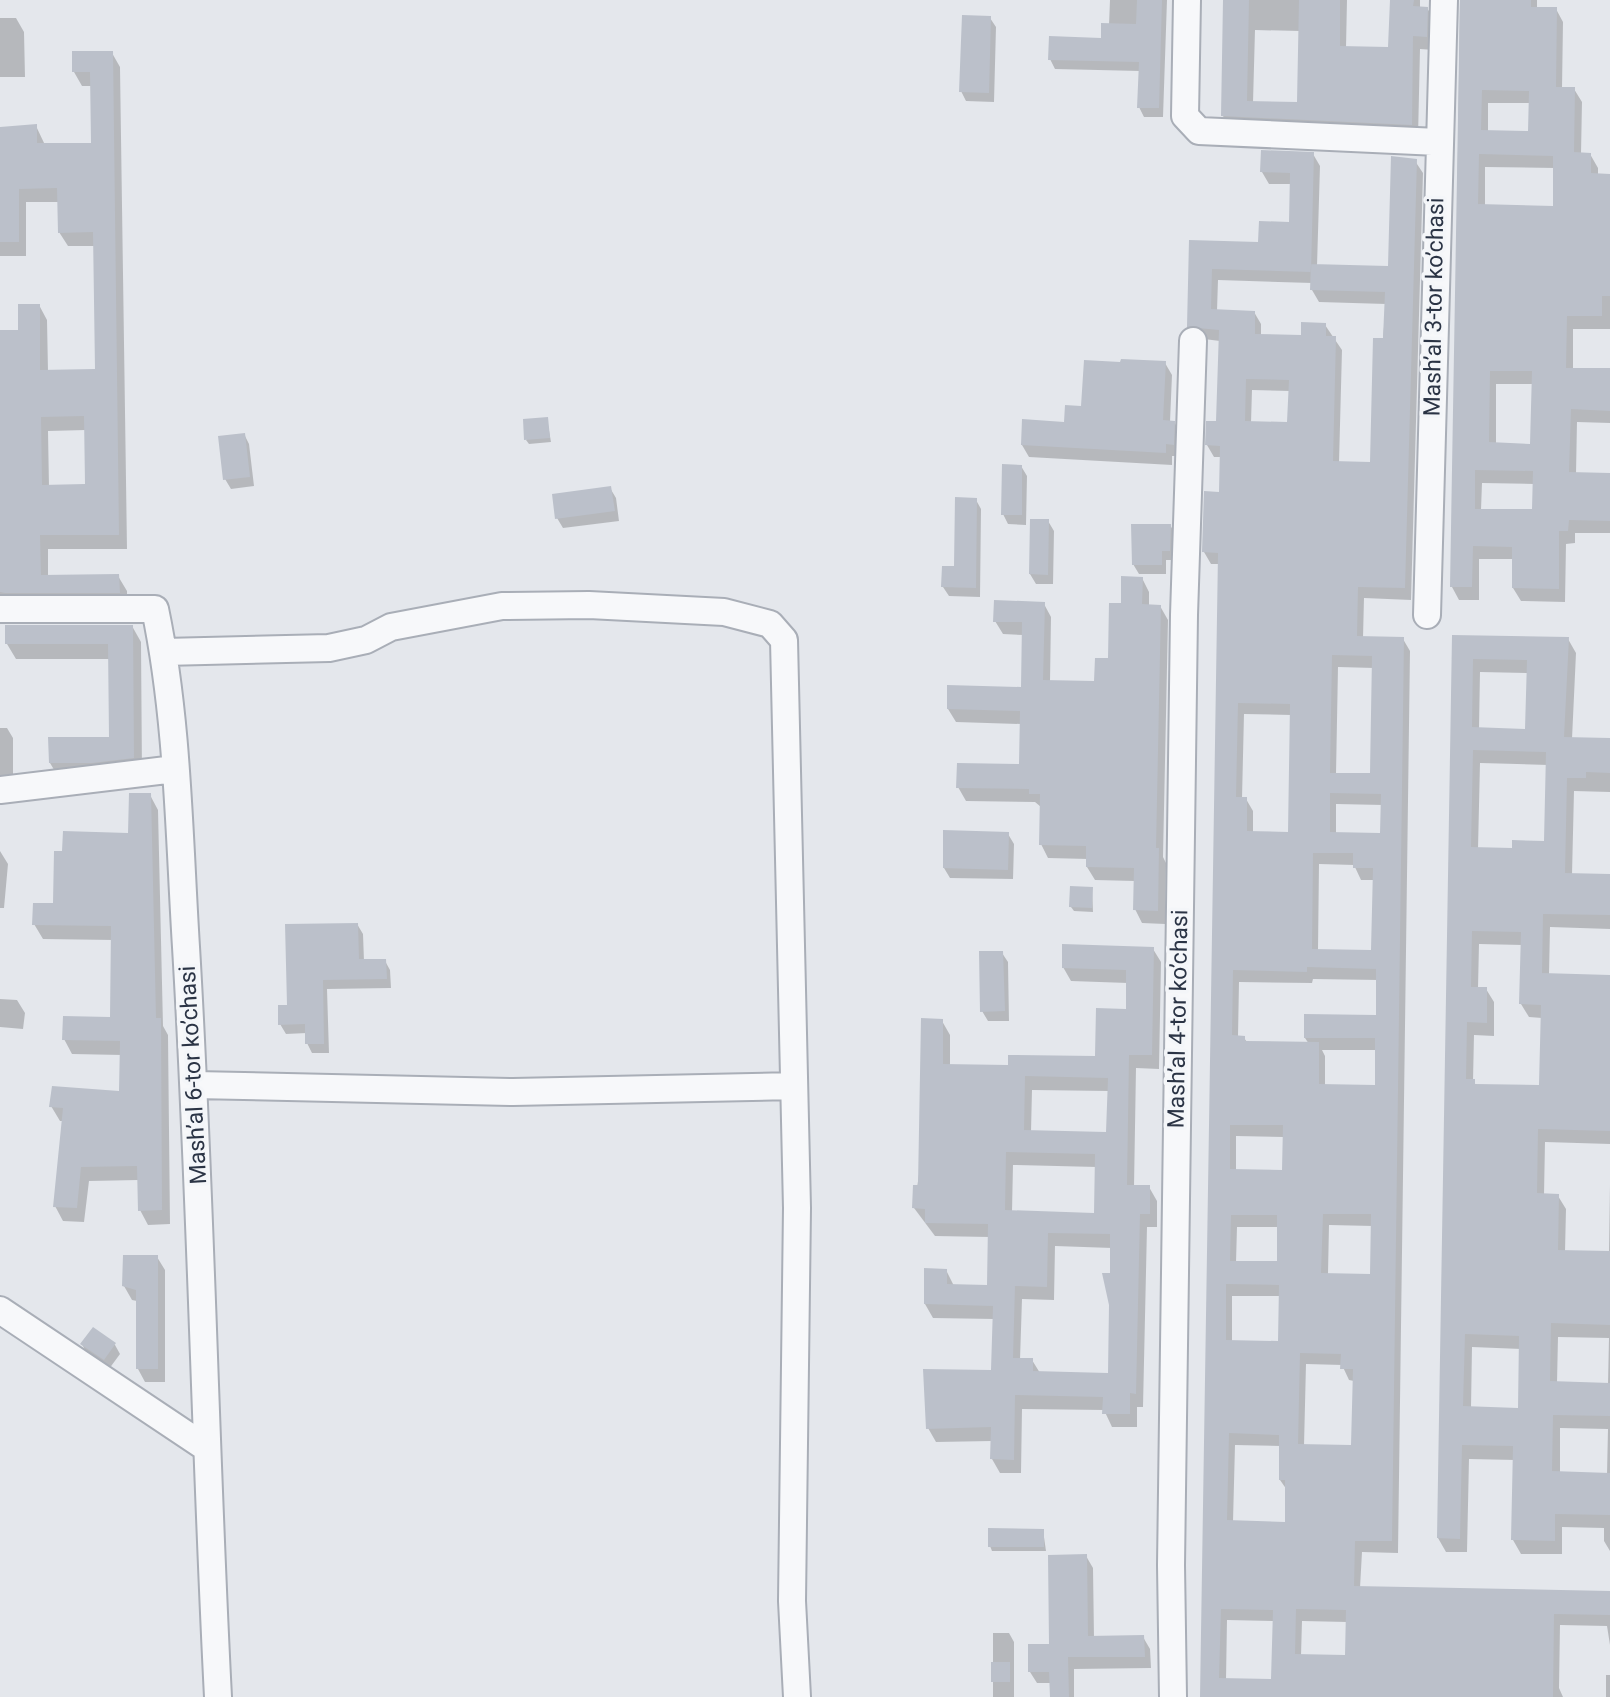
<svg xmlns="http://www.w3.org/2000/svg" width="1610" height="1697" viewBox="0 0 1610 1697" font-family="Roboto,sans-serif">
<rect width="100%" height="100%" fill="#e4e7ec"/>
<path fill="#0003" fill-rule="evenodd" d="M1110,0H1167L1163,117H1144L1139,107L1140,71L1055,69L1050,59L1102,40L1109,25Z
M1225,0H1347L1346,48L1390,49L1391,0H1420V8H1427L1435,21L1434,50L1420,49L1418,138L1230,129L1223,116ZM1255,30L1300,31L1299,104L1253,103Z
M1460,0H1537V9H1556L1563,22L1562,89H1574L1582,102L1581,154H1590L1598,168V175H1610V329H1573V369L1610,370V423L1577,422L1576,474H1610V533H1575V543L1566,544L1565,602L1521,601L1513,588L1514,559H1479V600H1459L1452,587ZM1488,103H1531L1530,132L1488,131ZM1485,167L1555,168V208L1485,206ZM1496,384H1533L1532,445L1496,444ZM1482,483L1534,484V511L1481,510Z
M0,18H16L24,32L25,77H0Z
M990,18L996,27L994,102L966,101L961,91Z
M112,53L120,67L127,549H48V577L118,576L127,591V607H0V332L20,331L39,305L47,320L48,371H97L95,246H68L59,232V202H26V256H0V128L36,126L45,145L93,144L92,86H82L74,72ZM86,430L87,486L49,487L48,431Z
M1313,154L1320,166L1317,266L1390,268L1393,157L1415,161L1423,173L1411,600L1364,598L1363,638L1403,639L1410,651L1398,1553L1362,1552L1360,1588L1610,1593V1645L1607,1626L1560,1625L1559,1688L1563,1697H1202L1220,564H1211L1204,552L1220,494L1221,457H1214L1207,445L1218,423L1220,341L1196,338L1189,326L1191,242L1260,244L1290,224L1292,184H1269L1262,172ZM1218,280L1312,283V290L1319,302L1386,304L1372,464L1339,463L1342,350L1325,325L1303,337L1261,336V324L1254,312L1217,311ZM1252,390L1290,391L1289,424L1251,423ZM1338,667L1374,668L1372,775H1336ZM1244,714L1291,715L1289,834L1253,833V811L1246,799H1242ZM1336,804L1383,805L1382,834L1336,833ZM1319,864L1354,865L1361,880H1374L1373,951L1318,950ZM1313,979L1378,980L1377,1017L1305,1038L1309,1044L1247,1042L1244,1038L1238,1037L1239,982L1312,983ZM1322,1050H1377L1376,1087L1325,1086V1056ZM1236,1136L1284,1137L1283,1172L1236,1171ZM1329,1225L1373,1226L1372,1275L1328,1274ZM1237,1227H1279V1263H1236ZM1232,1296H1280V1343L1232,1342ZM1306,1364L1342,1365L1349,1380L1354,1381L1353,1447L1304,1446ZM1235,1445L1281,1446L1280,1480L1287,1490L1286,1523L1233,1522ZM1227,1620L1274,1621L1273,1681L1226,1680ZM1302,1621L1347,1622V1656H1301Z
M1165,363L1172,375L1170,422H1174L1181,434L1180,456H1172V465L1029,457L1022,445L1065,424L1082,407Z
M547,419L551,442L529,444L526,440Z
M244,434L249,444L254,486L231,489L225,479Z
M1021,466L1027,476L1026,525L1008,524L1003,514Z
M610,488L616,498L619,521L563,528L557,518Z
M976,500L981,509L980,597L949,596L943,587L956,568Z
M1048,521L1054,531L1053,584H1036L1030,574Z
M1170,525L1176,535L1175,560H1166V574H1139L1133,564Z
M1142,578L1149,592V606H1160L1168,620L1163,857L1166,863L1165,924L1142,923L1135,909V881L1095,880L1087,867L1088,859L1048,858L1041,844V807L1035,802L966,801L958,787L1020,766L1021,724L956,722L948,709L1022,689L1023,635L1003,634L995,621L1044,604L1051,617L1050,682H1096L1110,660L1123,605Z
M132,626L141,642L142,773L59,778L50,763L111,739L110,659H16L7,644Z
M1454,636L1568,639L1576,653L1572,739L1610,740V792L1574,791L1572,875L1610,876V929L1550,927L1549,975L1610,976V1144L1545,1142L1544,1195L1558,1196L1566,1209L1565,1252L1609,1253L1610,1184V1551L1604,1541V1528L1562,1527V1554H1521L1513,1540L1515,1460L1469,1459L1467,1552H1446L1438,1538ZM1480,672L1528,673L1527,730L1479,729ZM1480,763L1548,765L1546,842L1514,850L1478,849ZM1479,944L1522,945L1521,1004L1529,1017L1542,1018L1541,1087L1476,1085L1473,1081L1474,1035L1494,1036V1002L1486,989L1478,988ZM1558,1337L1609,1338L1608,1384L1557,1383ZM1472,1347L1521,1349L1519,1410L1471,1408ZM1560,1428L1608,1429L1607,1474L1560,1473Z
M0,728H7L13,738V775H0Z
M150,795L158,810L163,1026L168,1035L170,1224L148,1225L140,1210L139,1180L89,1181L84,1222L63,1221L55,1206L63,1121H60L51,1106L121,1093L122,1055L72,1054L64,1039L112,1019L113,940L43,939L34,924L130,835Z
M1008,834L1014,844L1013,879L950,878L944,868Z
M0,851L8,864L4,908H0Z
M1092,889L1093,912L1074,911L1071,907Z
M357,924L363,934L364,961H385L390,970L391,988L327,989L329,1053H312L307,1043V1033L286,1034L280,1024L289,1007Z
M1153,949L1161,962L1159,1069L1136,1068L1134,1187H1149L1157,1201V1227H1147L1143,1407H1137V1427H1112L1104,1410L1022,1409L1021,1473H1000L992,1459V1441L936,1442L928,1428L993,1372L994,1319L933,1318L925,1304L946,1270L954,1286L989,1287V1237L935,1236L914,1208L942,1021L950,1035V1066L1010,1067L1096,1058L1127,1010L1128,983L1071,981L1063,967ZM1032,1090L1109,1091L1108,1134L1031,1132ZM1013,1165L1097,1167L1096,1215L1012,1212ZM1055,1246L1112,1248L1109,1374L1040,1373L1032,1360H1020L1022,1299L1054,1300Z
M1002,953L1008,962L1009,1021H988L982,1011Z
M0,999L17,1000L25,1013L23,1029L0,1027Z
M157,1257L165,1270V1382H145L138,1369L137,1301L132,1300L124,1286Z
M82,1344L115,1345L120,1354L109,1369L87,1354Z
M1043,1530L1046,1551H992L990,1546Z
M1086,1556L1093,1568L1094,1638L1143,1637L1150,1649L1151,1668L1074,1669V1697H1051V1683H1037L1030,1672L1051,1646Z
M993,1633H1009L1014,1642V1697H993Z
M1606,1675H1610V1697H1606Z"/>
<path fill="#bbc0ca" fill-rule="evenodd" d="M1137,0H1162L1159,108H1137L1139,62L1048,60L1049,36L1101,38V23L1136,24Z
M1223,0H1249L1247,101L1297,102L1299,0H1340V46L1388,47L1390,0H1414L1413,6L1428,7L1427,37L1413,36L1412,125L1221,116Z
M1460,0H1531V7H1557L1556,87H1575L1574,152L1591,153V173L1610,174V296H1602V316H1567L1566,368H1610V411L1571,409L1569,472L1610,473V521L1569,520L1568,531H1559V589L1512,588V547L1473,546L1472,587H1450ZM1482,90L1529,91L1528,131L1481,130ZM1479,154L1553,156V206L1478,204ZM1490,371H1532L1530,444L1489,442ZM1475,470L1533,471L1532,509H1475Z
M962,15L991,16L989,93L959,92Z
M72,51H113L119,535H40L41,575L119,574L120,593H5L0,592V330H18V304H40V370L95,369L93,232L58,233L57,188L19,189V242H0V127L37,124V143H91L90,72H72ZM84,416L85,484L42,485L41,417Z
M1261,150L1314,152L1311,272L1212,269L1211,309L1255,311V334L1301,335V322L1326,323V336H1336L1333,461L1370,462L1373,338H1383L1385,292L1310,290L1311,264L1388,266L1391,156L1417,159L1405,588L1358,587L1357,636L1404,637L1392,1541H1355L1354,1586L1610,1591V1615L1554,1614L1553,1697H1200L1218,553L1202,552L1204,491L1219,492L1220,446L1205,445L1206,421H1216L1219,330L1187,327L1189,240L1258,242L1259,221L1289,222L1290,173L1260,172ZM1246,379L1289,380L1287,422L1245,421ZM1332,655L1372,656L1370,773H1330ZM1238,703L1290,704L1288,832L1247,831V797H1236ZM1330,793L1381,794L1380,833L1330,832ZM1313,853H1353V868H1373L1371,950L1312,949ZM1307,967L1376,969V1015L1304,1014V1038H1375V1085L1319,1084V1042L1245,1041V1036L1232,1035L1233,970L1307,972ZM1230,1125H1283L1282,1170L1230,1169ZM1323,1214H1371L1370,1274L1321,1273ZM1231,1215H1277V1261H1230ZM1226,1284L1279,1285L1278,1341L1226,1340ZM1300,1353L1341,1354L1340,1369H1353L1351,1445L1298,1444ZM1229,1433L1279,1435V1480H1285V1522L1227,1520ZM1221,1609L1273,1610L1271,1679L1219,1678ZM1296,1609L1346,1610L1345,1655L1295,1654Z
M1121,359L1166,361L1163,420L1175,421L1174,445L1166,444V453L1021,445L1022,419L1064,422L1065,405L1081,406L1084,360L1120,362Z
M548,417L550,438L524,440L523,419Z
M245,433L250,477L223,480L218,436Z
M1002,464L1022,465V515H1001Z
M611,486L615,511L555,519L552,494Z
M955,497L977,498L976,588L941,587L942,566H954Z
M1030,519H1049L1048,575L1029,574Z
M1131,524H1171L1170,551H1162V565H1132Z
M1121,576L1143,577L1142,604L1161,605L1156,848H1159L1158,911L1133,910L1134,868L1086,867V846L1039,845L1040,794H1029V789L956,788L957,763L1019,764L1020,711L947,709V685L1021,687L1022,622H993L994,600L1045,602L1043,680L1094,681L1095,658H1108L1109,603H1121Z
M5,625H133L134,758L92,763H49L48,737H109L108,644H5Z
M1452,635L1569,637L1564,737L1610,738V773L1586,772V778H1567L1565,873L1610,874V915L1543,914L1542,973L1610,975V1131L1538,1129L1537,1193L1559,1194L1558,1250L1610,1251V1325L1551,1323L1550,1381L1610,1383V1416L1553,1415L1552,1471L1610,1473V1515L1555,1514V1541L1511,1540L1513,1446L1462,1445L1460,1539L1437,1538ZM1473,659L1527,660L1525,729L1472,727ZM1473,750L1546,752L1544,841L1512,840V848L1471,847ZM1472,931L1521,932L1519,1004L1541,1005L1539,1085L1475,1084V1079H1466L1467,1022L1487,1023V987H1471ZM1465,1334L1519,1336L1518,1408L1463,1406Z
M129,793H151L156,1018H161L162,1210L138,1211L137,1166L81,1167L77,1208L53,1207L63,1108L49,1107L52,1086L119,1091L120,1041L62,1040L63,1016L110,1017L111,926L32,925L33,903H53L54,851H62L63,831L128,833Z
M943,830L1009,832L1008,870L943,868Z
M1070,886L1093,887L1092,908L1069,907Z
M358,923L359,959H386L387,979L323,980L324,1044H305V1024L278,1025V1005H287L285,924Z
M1062,944L1154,947L1152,1055H1129L1127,1185H1150V1214H1140L1136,1394L1130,1393V1414H1102L1103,1397L1015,1395L1014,1460L990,1459L991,1427L926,1429L923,1369L991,1370L993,1306L924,1304V1268L947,1269V1284L987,1285L988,1224L925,1223V1209L912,1208L913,1185H918L921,1018L943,1019V1064L1008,1065V1055L1095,1056L1096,1008L1126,1009V970L1062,968ZM1025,1076L1108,1078L1106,1132L1024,1130ZM1006,1152L1095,1154L1094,1213L1005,1210ZM1048,1233L1110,1234V1273H1102L1109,1305L1108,1373L1033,1371V1358H1013L1015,1286L1047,1287Z
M979,951H1003L1005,1011L980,1012Z
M123,1255H158V1369H136V1290L122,1286Z
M93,1327L116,1343L104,1360L80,1344Z
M988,1528L1044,1529V1547H988Z
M1087,1554L1088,1636L1144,1635L1145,1657H1068L1069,1697H1050L1049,1672H1028V1644H1049L1048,1555Z
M991,1662H1010V1682H991Z"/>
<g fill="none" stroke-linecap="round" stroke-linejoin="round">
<defs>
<path id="minor" d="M1187,0L1185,116L1199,131L1438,142
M0,609H155C178,719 179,835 186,947C201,1197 205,1447 218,1697
M1427,615L1444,0
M164,652L329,648L366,640L391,627L502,606L589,605L724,612L770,624L784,640L797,1208L792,1601L797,1697
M0,790L175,769
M195,1085L513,1092L794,1086
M0,1310L205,1447
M1173,1697L1171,1565L1184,615L1193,341"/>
</defs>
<use href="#minor" stroke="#a9aeb7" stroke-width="30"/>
<use href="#minor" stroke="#f7f8fa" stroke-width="26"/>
</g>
<g text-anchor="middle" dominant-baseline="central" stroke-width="7" stroke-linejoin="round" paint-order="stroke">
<g font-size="23" fill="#2b3445" stroke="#f4f6f9">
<text transform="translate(1434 307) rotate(-89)">Mashʼal 3-tor koʼchasi</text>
<text transform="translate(1178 1019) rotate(-89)">Mashʼal 4-tor koʼchasi</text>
<text transform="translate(193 1075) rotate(-93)">Mashʼal 6-tor koʼchasi</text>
</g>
</g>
</svg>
